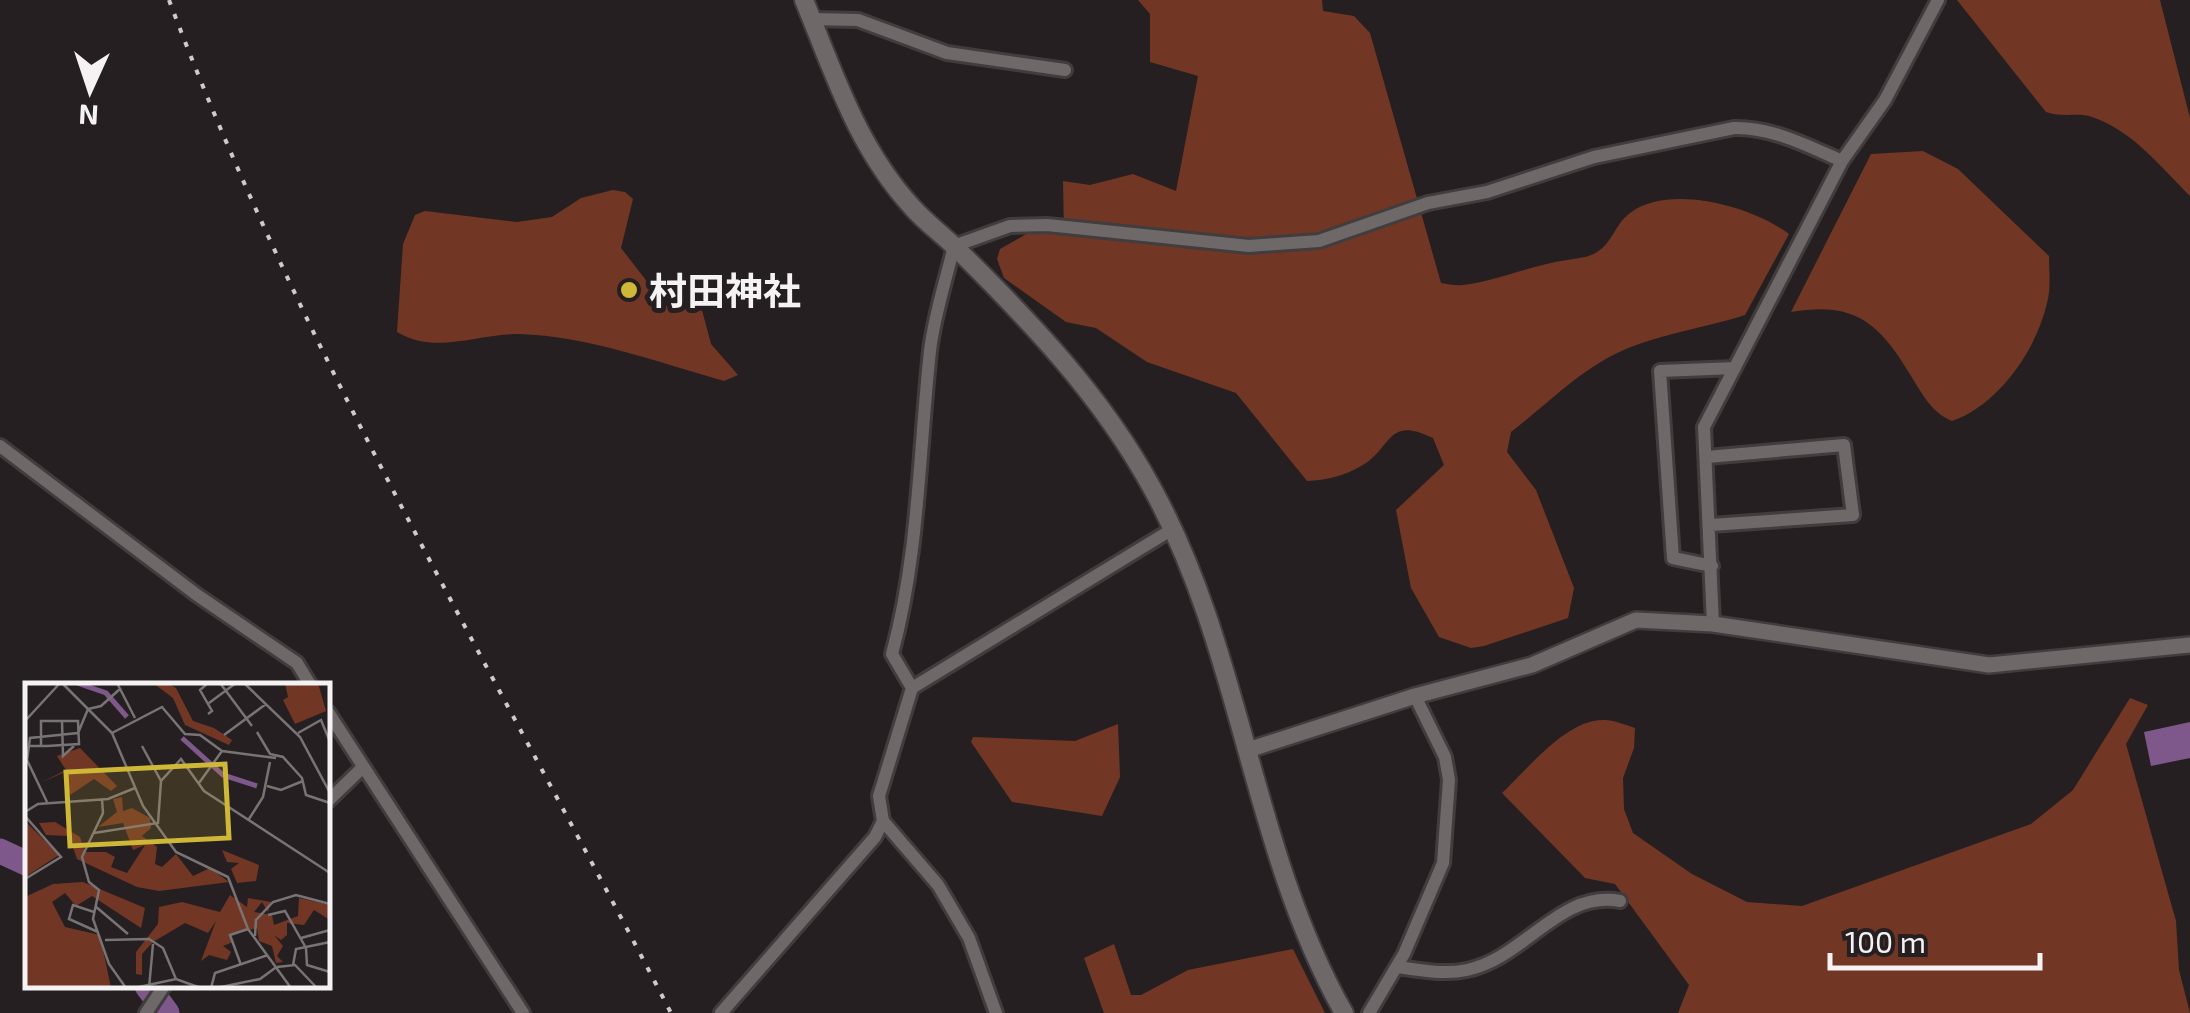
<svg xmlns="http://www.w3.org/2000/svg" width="2190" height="1013" viewBox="0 0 2190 1013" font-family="'Exo 2','Noto Sans JP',sans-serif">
<rect width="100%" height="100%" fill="#251f21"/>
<path fill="#723724" d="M1138,0H1322L1323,11L1354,16L1370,33L1441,283C1448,284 1456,286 1463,285C1496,281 1532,265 1567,260C1577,258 1588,258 1597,252C1613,242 1615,224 1630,213C1670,183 1753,207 1789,234L1745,315C1699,330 1647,335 1604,360C1571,379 1541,409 1511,432L1507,452L1536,490L1574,588L1568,618L1484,646L1471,648L1439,637L1411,588L1396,510L1444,465L1433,438C1386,415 1393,448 1361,466C1344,476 1326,480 1307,481L1236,393L1147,362L1096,328L1066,322L1004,278L997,259L1000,249L1030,232H1064L1063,181L1090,185L1133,174L1176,191L1198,76L1150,62V14Z
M1957,0H2160L2190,118V196C2162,168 2132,130 2092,117C2079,112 2064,118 2046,112Z
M1923,151L1958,169L2049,256C2049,271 2051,289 2047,303C2036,351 1998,405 1952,421C1931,412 1923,395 1911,376C1879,322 1854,301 1791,312L1871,154Z
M613,190L625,192L633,199L621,248L649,284L694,280L711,344L738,375L724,381C657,362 588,336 519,334C477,334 435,355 397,332L403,244L415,215L425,211L517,222L552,217L581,198Z
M2130,698L2148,705L2126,744L2176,921L2179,970L2190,1013H1678L1689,985L1615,884L1585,878L1502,793C1527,770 1566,719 1604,720C1614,720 1626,725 1635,728L1634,748L1623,778L1624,809L1633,833L1692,874L1747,902L1802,906L2031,824L2073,790Z
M1118,724L1120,777L1102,816L1012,802L971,742L973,737L1075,741Z
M1114,944L1131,995H1141L1188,970L1293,949L1325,1013H1104L1084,958Z"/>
<path fill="#7e588a" d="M2190,722V758L2151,766L2144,732Z"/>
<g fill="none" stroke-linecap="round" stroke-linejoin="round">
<path stroke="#7e588a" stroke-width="25" d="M0,851L28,864
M147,986L167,1013"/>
<defs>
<path id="minor" d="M812,19L858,20L947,53L1065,70
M0,446L197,595L297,663L311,686
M1707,457L1844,445L1853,515L1711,525
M1712,566L1673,558L1660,371L1735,368
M1713,624L1704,427L1842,161L1885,100L1938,0
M912,688L892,654C919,555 919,452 930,351C934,316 946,280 954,246L1010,226L1047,225L1249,246L1319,241L1428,203L1487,192L1594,157L1734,128C1772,127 1808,146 1842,161
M328,712L523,1013
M328,801L362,768
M1397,967C1420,970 1444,975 1467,970C1525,958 1559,890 1620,901
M146,1013L164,986
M721,1013L875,837L883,821
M996,1013L969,938L938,885L883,821L879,796L912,688L1171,530
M1369,1013L1404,954L1443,863L1449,780L1445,757L1415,696"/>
<path id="tertiary" d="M1248,750L1415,696L1532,665L1636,620L1713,624L1989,665L2190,645"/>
<path id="secondary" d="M804,0C834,73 857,147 912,207C925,222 942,234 956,248C1030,321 1102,396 1152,488C1243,653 1251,849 1344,1013"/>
</defs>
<use href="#minor" stroke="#413c3e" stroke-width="18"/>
<use href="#tertiary" stroke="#413c3e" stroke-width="20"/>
<use href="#secondary" stroke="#413c3e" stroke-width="22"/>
<use href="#minor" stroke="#6e6869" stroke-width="12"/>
<use href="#tertiary" stroke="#6e6869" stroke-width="15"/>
<use href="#secondary" stroke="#6e6869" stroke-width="18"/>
<path stroke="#cecbcc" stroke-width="4" stroke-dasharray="5 10" stroke-linecap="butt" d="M169,0C302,353 498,678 671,1013"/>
</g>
<circle fill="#cfb837" stroke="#251f21" stroke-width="4" cx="629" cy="290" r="10"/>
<g text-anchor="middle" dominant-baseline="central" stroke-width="10" stroke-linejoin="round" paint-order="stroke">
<g font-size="38" font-weight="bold" fill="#f5f2f3" stroke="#251f21" text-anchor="start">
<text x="649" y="290">村田神社</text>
</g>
</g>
<g transform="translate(25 683)">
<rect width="305" height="305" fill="#251f21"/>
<path d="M128,0H142L151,5L168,38L189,45L207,57L204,62L160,42L148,15ZM260,0H293L301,28L270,41L258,17L263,14ZM55,65L92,103L86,108L69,96L45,112L40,89L15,100L41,87L32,73ZM97,114L98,128L107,125L125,135L126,145L117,153L132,164L130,181L137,184L151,171L168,193L185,185L204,199L134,208L112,204L52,176L44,153L21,152L14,140L30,139L55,154L60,169H81L90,174L86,184L102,190L120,162L108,167L98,140L73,144L92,129L88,116ZM0,138L34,172L0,194ZM197,167L234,182L231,198L212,200L206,186L214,180L202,179ZM58,199L120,225L116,245L67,213L51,223L40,210L27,219L40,244L75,252L86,305H0V214L28,201ZM205,212L222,224L223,215L246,219L243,229L237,219L229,229L247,232L249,242L273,233L274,215L305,222V237L289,227L279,242L262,240V252L256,257L249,252L258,263L252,273L258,279L251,280L247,263L234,258L232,245L205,252L208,259L198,263L206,269L202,277L184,272L176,278L191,238L183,250L160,240L128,259L117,271V292L111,291V269L133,241L134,224L157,219L195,229Z" fill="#723724"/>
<path fill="none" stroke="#7e588a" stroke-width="5" d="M52,0L81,10L102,34M157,55L198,92L232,103"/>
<path fill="none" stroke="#787375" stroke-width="2.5" d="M37,0L87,50L118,123L151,169L203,194L223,246L266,305M92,0L110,35M195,0L227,43M219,0L275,54L305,110M184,20L211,0M183,31L187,28L175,7L183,0M0,38L35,0M37,38L38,73L49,63M232,49L245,71L258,74L277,95L281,112L305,120M53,50L63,26L76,23L96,5M87,50L137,24L160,51L175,52L197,68L251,75M273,50L296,37L305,59M199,52L241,21M5,63H22L54,61L53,38H16V63M117,63L136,98M174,100L197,68M242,103L256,107L278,98M77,116L78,130L57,174L64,199L74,207L68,236L84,281L101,305M22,119L2,77L5,55L53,50M0,129L13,121L83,116L110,105M0,133L36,174L0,196M224,136L238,114L245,79M69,150L133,140L136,98L156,76L179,108L305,190M70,223L103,251M69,229L48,222L44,236L73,249M243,232L260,228L281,265L282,282L305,289M230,253L231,237L248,219L271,212L305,221M276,255L305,247M80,257L124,256L138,265L151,296M216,282L205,252L223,246M268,282L271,266L305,259M252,284L270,282L292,305M109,305L151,296L176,305M124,305L128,261M186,305L190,290L243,272M191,305L235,296L250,285"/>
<path fill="#cfb837" fill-opacity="0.15" stroke="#cfb837" stroke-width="5" d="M200,81L204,155L45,163L41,89Z"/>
<rect width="305" height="305" fill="none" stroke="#f5f2f3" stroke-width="5"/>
</g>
<g transform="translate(90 90) rotate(183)" stroke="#251f21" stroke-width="8" paint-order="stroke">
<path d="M0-8L18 38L0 25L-18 38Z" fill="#f5f2f3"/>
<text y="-15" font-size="28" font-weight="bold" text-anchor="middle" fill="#f5f2f3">N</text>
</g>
<path d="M1830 953v15h210v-15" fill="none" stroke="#f5f2f3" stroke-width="5"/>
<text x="1845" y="953" font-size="30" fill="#f5f2f3" stroke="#251f21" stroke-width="8" paint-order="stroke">100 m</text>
</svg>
